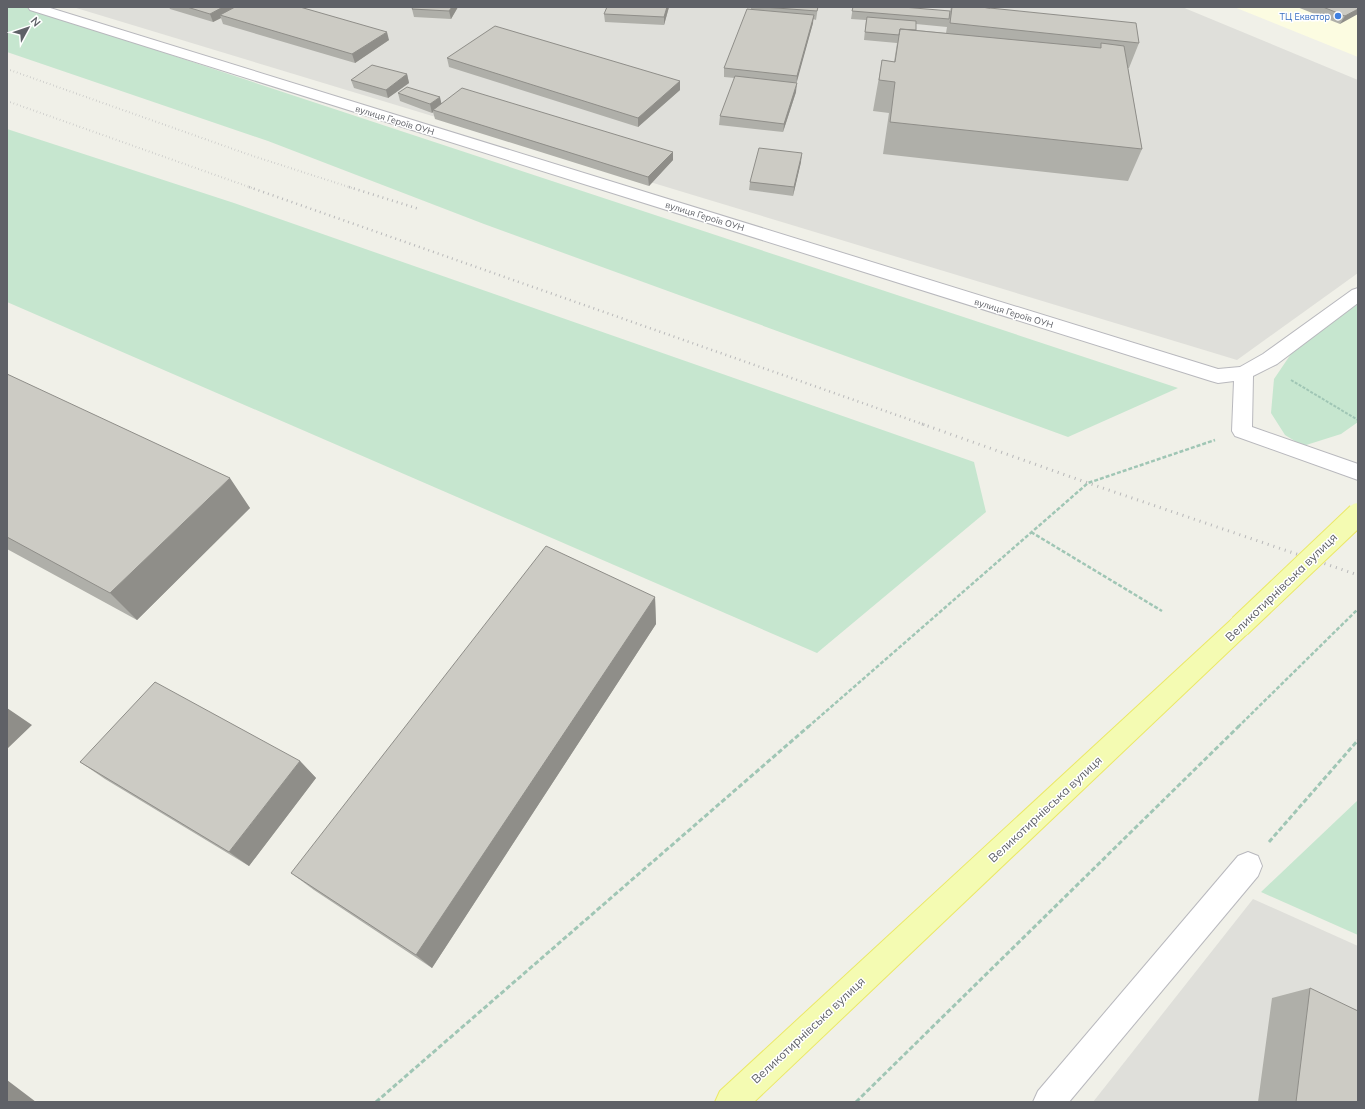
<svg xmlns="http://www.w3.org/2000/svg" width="1365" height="1109" viewBox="0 0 1365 1109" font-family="Mulish,sans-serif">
<rect width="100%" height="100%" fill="#f0f0e8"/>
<path fill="#fcfce1" d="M1234,7H1358V57Z"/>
<path fill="#dfdfda" d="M73,7H1182L1358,80V273L1237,360Z
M1253,899L1358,946V1102H1093Z"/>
<path fill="#c6e6cf" d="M7,7H26L1178,388L1068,437L484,224L268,141L7,52Z
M7,129L234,203L974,462L986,512L817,653L7,302Z
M1358,304V422L1341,434L1303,446L1285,435L1271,413L1274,379L1295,348Z
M1358,800V935L1261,892Z"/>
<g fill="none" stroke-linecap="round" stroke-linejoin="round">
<defs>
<path id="service" d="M1248,852L1258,856L1262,866L1258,876L1069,1102H1033L1038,1091L1238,856Z"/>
<path id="minor" d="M28,7H47L1218,369L1240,367L1263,354L1352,290L1358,288V303L1277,364L1253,376L1252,427L1358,464V480L1235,436L1232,431L1234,381L1218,383L1211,381L30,10Z"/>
<path id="primary" d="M1240,616L1248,619L1252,626L1248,633L754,1102H715L720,1091L1232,619Z"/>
</defs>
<use href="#service" stroke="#b8b8bd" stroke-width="2"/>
<use href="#minor" stroke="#b8b8bd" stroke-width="2"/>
<use href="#primary" stroke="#ebe867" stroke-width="2"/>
<path stroke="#a0c6b5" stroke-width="2" stroke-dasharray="3 1.5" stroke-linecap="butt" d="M1291,380L1358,420"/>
<path stroke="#a0c6b5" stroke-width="2.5" stroke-dasharray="4 2" stroke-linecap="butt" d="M1031,532L1162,611
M808,727L1088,483L1215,440
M1238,727L1358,609"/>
<path stroke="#a0c6b5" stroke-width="3" stroke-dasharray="5 2.5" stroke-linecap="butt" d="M1269,842L1358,740
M376,1102L809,726
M856,1102L1239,726"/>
<use href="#service" fill="#fff" fill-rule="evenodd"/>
<use href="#minor" fill="#fff" fill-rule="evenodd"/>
<use href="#primary" fill="#f4fbb2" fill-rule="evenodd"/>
<path stroke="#b8b8b9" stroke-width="2" stroke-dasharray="0.5 3" stroke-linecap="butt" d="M7,69L250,155L352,188
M7,101L252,188"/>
<path stroke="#b8b8b9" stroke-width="2.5" stroke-dasharray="1 4" stroke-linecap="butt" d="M249,187L925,425
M349,187L419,209"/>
<path stroke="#b8b8b9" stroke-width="3" stroke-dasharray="1 5" stroke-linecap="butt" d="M922,424L1088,483L1358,575"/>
<defs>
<path id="primary-bridge" d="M1240,626L1358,514"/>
</defs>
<use href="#primary-bridge" stroke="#ebe867" stroke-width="24" stroke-linecap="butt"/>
<use href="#primary-bridge" stroke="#f4fbb2" stroke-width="22"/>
</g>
<path fill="#afafa9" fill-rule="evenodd" d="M169,7H300L389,40L355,63L223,24L221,18L213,22L170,9Z
M458,7L451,19L414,17L412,9Z
M669,7L664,25L605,22L604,14Z
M751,7H818L816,20L813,19V23L796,83V92L783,132L719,125L720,116L735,78L724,77V68L751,9Z
M853,7L950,11L951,7H990V8L1139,43L1129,68H1128L1142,149L1128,181L883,154L889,113L873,111L882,60L894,62L897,43L864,40L866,20L851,19ZM916,24L947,27L946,33L916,30Z
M1297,7H1358L1340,24Z
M447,58L680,81V90L638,127L449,67Z
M407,74L409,83L388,98L354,88L351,80Z
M398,93L441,104L673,160L649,186L435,119L433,112L432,113L400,101Z
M801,162L793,196L749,190L750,182Z
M7,374L250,508L137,620L7,549Z
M655,597L656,624L432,968L314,890L291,873Z
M300,761L316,778L249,866L105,779L80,762Z
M1310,988L1358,1102H1258L1272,998Z"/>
<path fill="#8f8e89" d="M223,7H241L220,15L221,18L213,22L210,14Z
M452,7H458L451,19L449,11Z
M667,7H669L664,25V17Z
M1358,9V14L1340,24L1345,16Z
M814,15L813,23L796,85L797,76Z
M387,32L389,40L355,63L352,54Z
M407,74L409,83L388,98L386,90Z
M680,81V90L638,127V118Z
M797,83L796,92L783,132L784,124Z
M440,97L442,106L433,110V112L432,113L430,104Z
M673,152V160L649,186L648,177Z
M802,153L801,162L793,196L794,187Z
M230,478L250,508L137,620L110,593Z
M655,597L656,624L432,968L416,955Z
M7,708L32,725L7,749Z
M300,761L316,778L249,866L229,852Z
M7,1080L36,1102H7Z"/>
<path fill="#cccbc4" stroke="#8f8e89" d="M187,7H223L210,14Z
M235,7H300L387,32L352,54L220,15Z
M413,7H452L449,11L412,9Z
M607,7H667L664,17L604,14Z
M763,7H818L817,11Z
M853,7H903L950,11L949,19L852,11Z
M952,7H980L1136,23L1139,43L950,23Z
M980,7H990V8Z
M1323,7H1358V9L1345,16Z
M747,9L814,15L797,76L724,68Z
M867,17L916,21V30L900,29L899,35L865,32Z
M495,26L680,81L638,118L447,58Z
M900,29L1101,48V43L1124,46L1142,149L890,122L895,82L879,80L882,60L895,62Z
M372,65L407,74L386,90L351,80Z
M735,76L797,83L784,124L720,116Z
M407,87L440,97L430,104L398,93Z
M462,88L673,152L648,177L433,110Z
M759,148L802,153L794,187L750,182Z
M7,374L230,478L110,593L7,537Z
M546,546L655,597L416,955L291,873Z
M155,682L300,761L229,852L80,762Z
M1310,988L1358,1011V1102H1296Z"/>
<circle fill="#3f7fe0" stroke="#fff" stroke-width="1.5" cx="1338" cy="16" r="4"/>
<g text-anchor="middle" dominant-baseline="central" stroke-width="3" stroke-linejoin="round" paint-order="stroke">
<g font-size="9" fill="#366cbe" stroke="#fff" text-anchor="end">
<text x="1330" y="16">ТЦ Екватор</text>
</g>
<g font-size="9" fill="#5f6167" stroke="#fff">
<text transform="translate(395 120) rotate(17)">вулиця Героїв ОУН</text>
<text transform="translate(705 216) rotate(17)">вулиця Героїв ОУН</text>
<text transform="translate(1014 313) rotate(17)">вулиця Героїв ОУН</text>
</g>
<g font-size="12" fill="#5f6167" stroke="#fff">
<text transform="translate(1281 587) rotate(-44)">Великотирнівська вулиця</text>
<text transform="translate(1045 809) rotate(-43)">Великотирнівська вулиця</text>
<text transform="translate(808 1030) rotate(-43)">Великотирнівська вулиця</text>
</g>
</g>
<rect width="1365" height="1109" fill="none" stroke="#5f6167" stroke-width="16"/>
<g transform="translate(28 28) rotate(50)" stroke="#ffffff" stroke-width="3" paint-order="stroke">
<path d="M0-3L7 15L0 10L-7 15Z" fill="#5f6167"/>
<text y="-6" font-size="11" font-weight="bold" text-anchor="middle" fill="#5f6167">N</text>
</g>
</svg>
